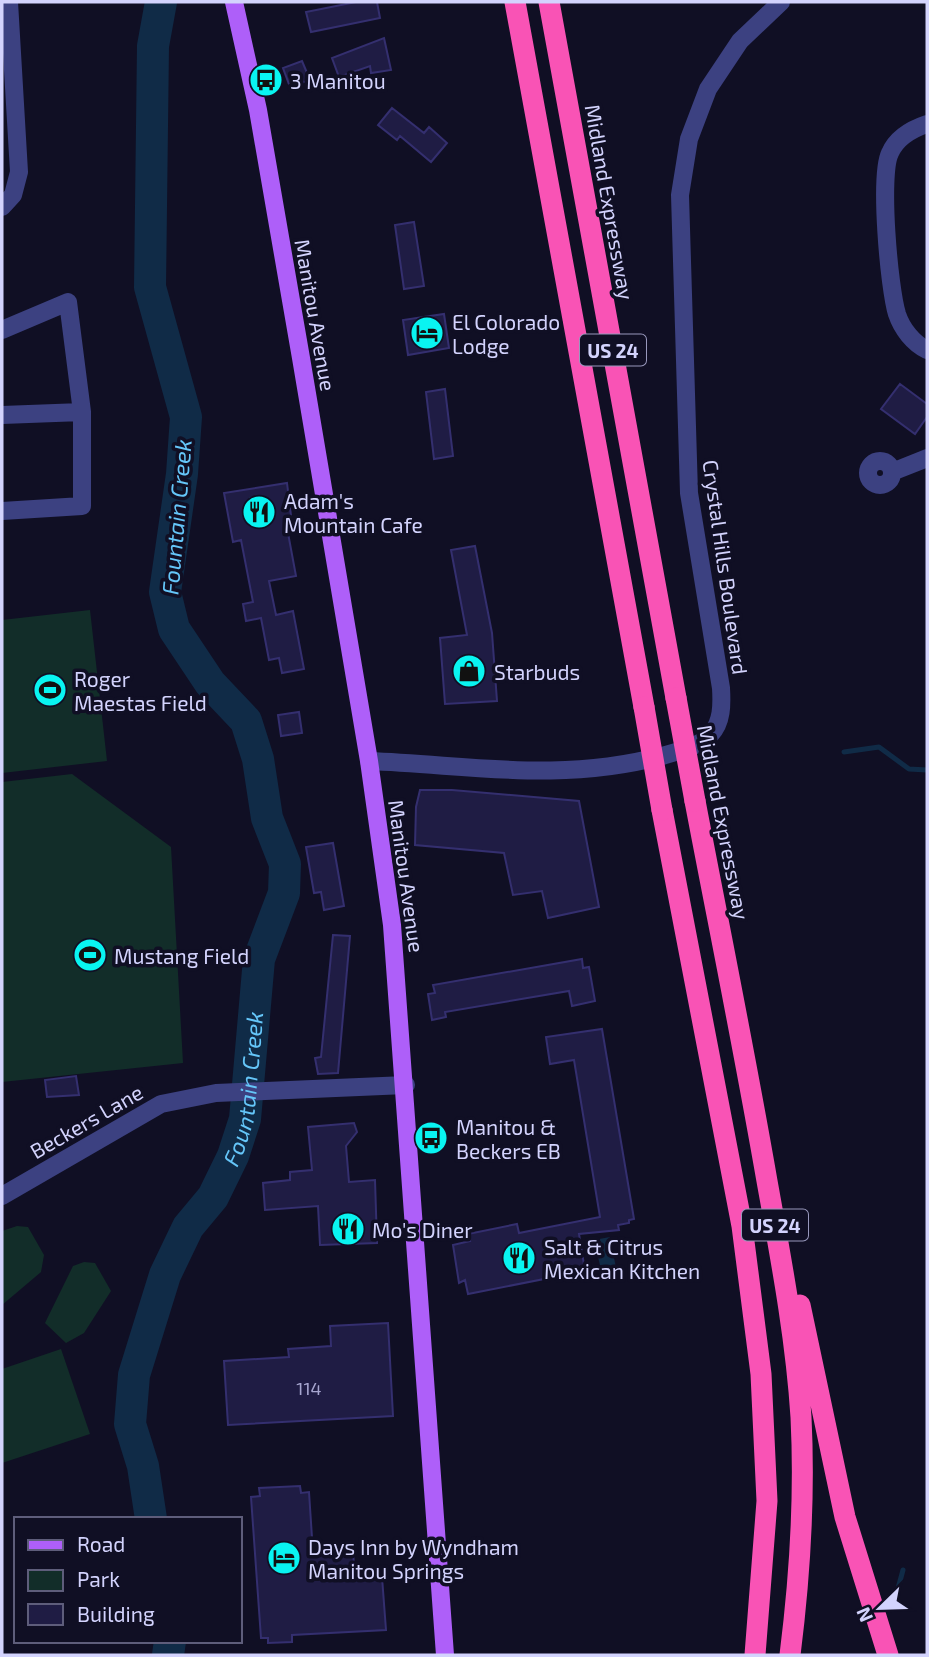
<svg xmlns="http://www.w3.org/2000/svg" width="929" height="1657" viewBox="0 0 929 1657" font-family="'Exo 2',sans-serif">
<rect width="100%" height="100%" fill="#100f24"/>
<path fill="#122d29" d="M90,610L107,761L2,773V620Z
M72,774L171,847L183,1063L2,1082V782Z
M17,1226L28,1227L44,1255L41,1272L2,1305V1231Z
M84,1262L95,1263L111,1291L84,1333L66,1343L45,1323L73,1266Z
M61,1349L90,1434L2,1463V1369Z"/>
<path fill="#102b47" d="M610,1237L617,1273L616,1279L604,1282L594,1240Z"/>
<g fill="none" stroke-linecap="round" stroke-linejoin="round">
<path stroke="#102b47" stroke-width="5" d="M844,752L879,747L909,769L927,770
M893,1607L903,1570"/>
<g stroke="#102b47" stroke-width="32">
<path id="s1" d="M151,1519L143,1466L130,1424L134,1375L165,1275L188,1227L213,1197L233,1156L245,1119L259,959L284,893L285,864L267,818L258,759L246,721L210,683L174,629L165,592L182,474L186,417L150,287L153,46L161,2"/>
<path d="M168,1655L170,1641"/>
</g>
</g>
<path fill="#1f1c44" stroke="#342f6f" stroke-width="2" d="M356,2H377L380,18L311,32L306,12Z
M384,38L391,70L371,73L370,66L339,77L332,58Z
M302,61L310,80L290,87L283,68Z
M392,108L424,133L429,127L447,143L431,162L400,136L397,140L378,125Z
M414,222L424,286L404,289L395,225Z
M444,314L449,348L408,355L403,320Z
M900,384L927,404V417L915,434L881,409Z
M445,389L453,456L434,459L426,392Z
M287,483L293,532L288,533L296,576L269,581L276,615L293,611L304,669L282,673L279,658L269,660L261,618L246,621L243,604L253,602L241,540L233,542L224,493Z
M475,546L492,633L497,701L445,704L440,638L467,635L451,550Z
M299,712L302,733L281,736L278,715Z
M420,790H452L579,801L599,907L548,918L542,891L513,895L504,853L415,845L416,807Z
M333,843L344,906L324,910L321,892L314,893L306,847Z
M333,935L350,936L338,1073L318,1074L315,1058L321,1057Z
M582,959L583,968L589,967L595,1001L572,1006L569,991L445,1012L446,1017L432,1020L428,994L435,993L433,985Z
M602,1029L634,1219L629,1220V1223L618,1225L619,1230L579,1234L585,1271L468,1294L465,1280L459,1283L453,1245L470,1241L468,1234L517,1224L519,1233L600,1217L574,1060L550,1064L546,1037Z
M76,1076L79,1095L47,1097L45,1080Z
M354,1123L357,1132L346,1146L349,1182L375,1180L377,1243L320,1245L318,1206L265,1210L263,1183L290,1180V1172L312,1170L308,1127Z
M388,1323L393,1416L228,1425L224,1361L289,1357L288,1349L331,1346L330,1326Z
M300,1486L301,1493L309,1492L313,1553L353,1551L355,1579L382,1577L386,1630L292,1635V1642L268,1643V1638H261L251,1497L260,1496L259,1488Z"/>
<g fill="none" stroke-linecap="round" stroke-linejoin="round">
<path stroke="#3c4181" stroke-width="18" d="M927,124C912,129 897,137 890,153C879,175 889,288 897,314C902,329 913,343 927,350
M2,207L13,195L19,172L9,2
M2,330L68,302L82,412V506L2,511
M2,415L82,412
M868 473a12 12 0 1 1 24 0a12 12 0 1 1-24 0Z
M892,472L927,458
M369,761C472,765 559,783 662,756C679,751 699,747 711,734C722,722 722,705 721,688L689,493L680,195L689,139L708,89L740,41L781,2
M2,1196L161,1104L216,1093L406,1085"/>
<path stroke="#ae5ff9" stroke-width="18" d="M234,2L258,110L301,358L369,761L392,925L445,1655"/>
<path stroke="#f953b5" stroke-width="21" d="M515,2L644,707
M549,2L676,698
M695,801C719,927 745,1054 767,1181C781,1259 796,1338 801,1417C805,1497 800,1576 790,1655
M662,810L742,1226L761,1374L767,1501L755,1655
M800,1305L845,1517L888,1655"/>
<path stroke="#f953b5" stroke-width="21" d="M676,698L695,801
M644,707L662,810"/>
</g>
<defs>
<symbol id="bus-disc" viewBox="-11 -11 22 22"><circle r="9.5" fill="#09f4f1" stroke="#100f24"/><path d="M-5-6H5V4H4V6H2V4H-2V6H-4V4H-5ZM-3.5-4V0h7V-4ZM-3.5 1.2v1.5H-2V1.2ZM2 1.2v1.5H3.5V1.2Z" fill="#111"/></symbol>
<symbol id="hotel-disc" viewBox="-11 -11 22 22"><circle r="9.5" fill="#09f4f1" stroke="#100f24"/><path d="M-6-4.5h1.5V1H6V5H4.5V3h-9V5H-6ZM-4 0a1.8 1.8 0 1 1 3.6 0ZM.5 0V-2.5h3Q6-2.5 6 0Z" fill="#111"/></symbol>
<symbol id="restaurant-disc" viewBox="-11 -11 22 22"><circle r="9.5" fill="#09f4f1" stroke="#100f24"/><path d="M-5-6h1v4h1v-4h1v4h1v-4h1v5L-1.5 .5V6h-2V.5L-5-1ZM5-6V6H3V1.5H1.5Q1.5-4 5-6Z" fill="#111"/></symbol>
<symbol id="shop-disc" viewBox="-11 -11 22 22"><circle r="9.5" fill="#09f4f1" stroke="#100f24"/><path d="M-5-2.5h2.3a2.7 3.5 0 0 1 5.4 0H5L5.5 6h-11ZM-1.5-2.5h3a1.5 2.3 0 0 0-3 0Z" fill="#111"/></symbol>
<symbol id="stadium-disc" viewBox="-11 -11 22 22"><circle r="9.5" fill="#09f4f1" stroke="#100f24"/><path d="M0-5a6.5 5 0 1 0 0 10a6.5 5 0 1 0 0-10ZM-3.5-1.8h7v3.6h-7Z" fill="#111"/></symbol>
</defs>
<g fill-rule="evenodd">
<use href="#bus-disc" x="247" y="61" width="38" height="38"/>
<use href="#hotel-disc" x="408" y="314" width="38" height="38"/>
<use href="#restaurant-disc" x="240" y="493" width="38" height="38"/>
<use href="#shop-disc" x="450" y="652" width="38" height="38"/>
<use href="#stadium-disc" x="31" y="671" width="38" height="38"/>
<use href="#stadium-disc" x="71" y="936" width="38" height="38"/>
<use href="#bus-disc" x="412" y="1119" width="38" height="38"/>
<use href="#restaurant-disc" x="329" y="1210" width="38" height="38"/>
<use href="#restaurant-disc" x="500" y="1239" width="38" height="38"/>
<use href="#hotel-disc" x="265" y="1539" width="38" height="38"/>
</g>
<g text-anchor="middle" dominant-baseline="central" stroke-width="7" stroke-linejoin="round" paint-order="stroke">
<g font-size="18" fill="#a6a5cf">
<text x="309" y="1388">114</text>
</g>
<g fill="#100f24" stroke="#9898bc" stroke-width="2">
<rect x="580" y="334.5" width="66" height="31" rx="5"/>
<rect x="742" y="1209.5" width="66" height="31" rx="5"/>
</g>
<g font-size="19" font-weight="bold" fill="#d3d3fd">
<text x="613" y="350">US 24</text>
<text x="775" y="1225">US 24</text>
</g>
<g font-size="21" fill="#d3d3fd" stroke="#100f24" text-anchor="start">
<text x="290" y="80">3 Manitou</text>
<text x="452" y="321">El Colorado<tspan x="452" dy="24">Lodge</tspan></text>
<text x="284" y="500">Adam's<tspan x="284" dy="24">Mountain Cafe</tspan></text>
<text x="494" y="671">Starbuds</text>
<text x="74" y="678">Roger<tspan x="74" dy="24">Maestas Field</tspan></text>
<text x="114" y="955">Mustang Field</text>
<text x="456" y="1126">Manitou &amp;<tspan x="456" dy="24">Beckers EB</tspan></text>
<text x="372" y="1229">Mo's Diner</text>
<text x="544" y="1246">Salt &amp; Citrus<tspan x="544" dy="24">Mexican Kitchen</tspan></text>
<text x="308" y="1546">Days Inn by Wyndham<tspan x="308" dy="24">Manitou Springs</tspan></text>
</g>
<g font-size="21" fill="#d3d3fd" stroke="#100f24">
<text transform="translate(610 202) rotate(80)">Midland Expressway</text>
<text transform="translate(316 315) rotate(80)">Manitou Avenue</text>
<text transform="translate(726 567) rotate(82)">Crystal Hills Boulevard</text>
<text transform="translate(724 822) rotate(79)">Midland Expressway</text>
<text transform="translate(407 876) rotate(82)">Manitou Avenue</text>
<text transform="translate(86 1121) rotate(-30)">Beckers Lane</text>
</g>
<g font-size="23" font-style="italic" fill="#65c6f9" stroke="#100f24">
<text transform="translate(176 517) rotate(-85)">Fountain Creek</text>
<text stroke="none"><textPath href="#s1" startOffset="458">Fountain Creek</textPath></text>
</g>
</g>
<rect width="929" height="1657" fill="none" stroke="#d3d3fd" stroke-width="7"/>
<rect x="14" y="1517" width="228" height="126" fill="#100f24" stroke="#5e5d7b" stroke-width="2"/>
<rect x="28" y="1540" width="35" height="10" fill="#ae5ff9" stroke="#5e5d7b" stroke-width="2"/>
<text x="77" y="1552" font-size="21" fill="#d3d3fd">Road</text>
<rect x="28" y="1570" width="35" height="21" fill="#122d29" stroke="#5e5d7b" stroke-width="2"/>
<text x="77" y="1587" font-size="21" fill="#d3d3fd">Park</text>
<rect x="28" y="1604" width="35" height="21" fill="#1f1c44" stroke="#5e5d7b" stroke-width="2"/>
<text x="77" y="1622" font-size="21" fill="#d3d3fd">Building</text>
<g transform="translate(880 1608) rotate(247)" stroke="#100f24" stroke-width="5" paint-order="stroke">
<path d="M0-5L12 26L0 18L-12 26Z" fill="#d3d3fd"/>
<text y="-10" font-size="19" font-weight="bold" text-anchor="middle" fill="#d3d3fd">N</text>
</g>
</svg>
